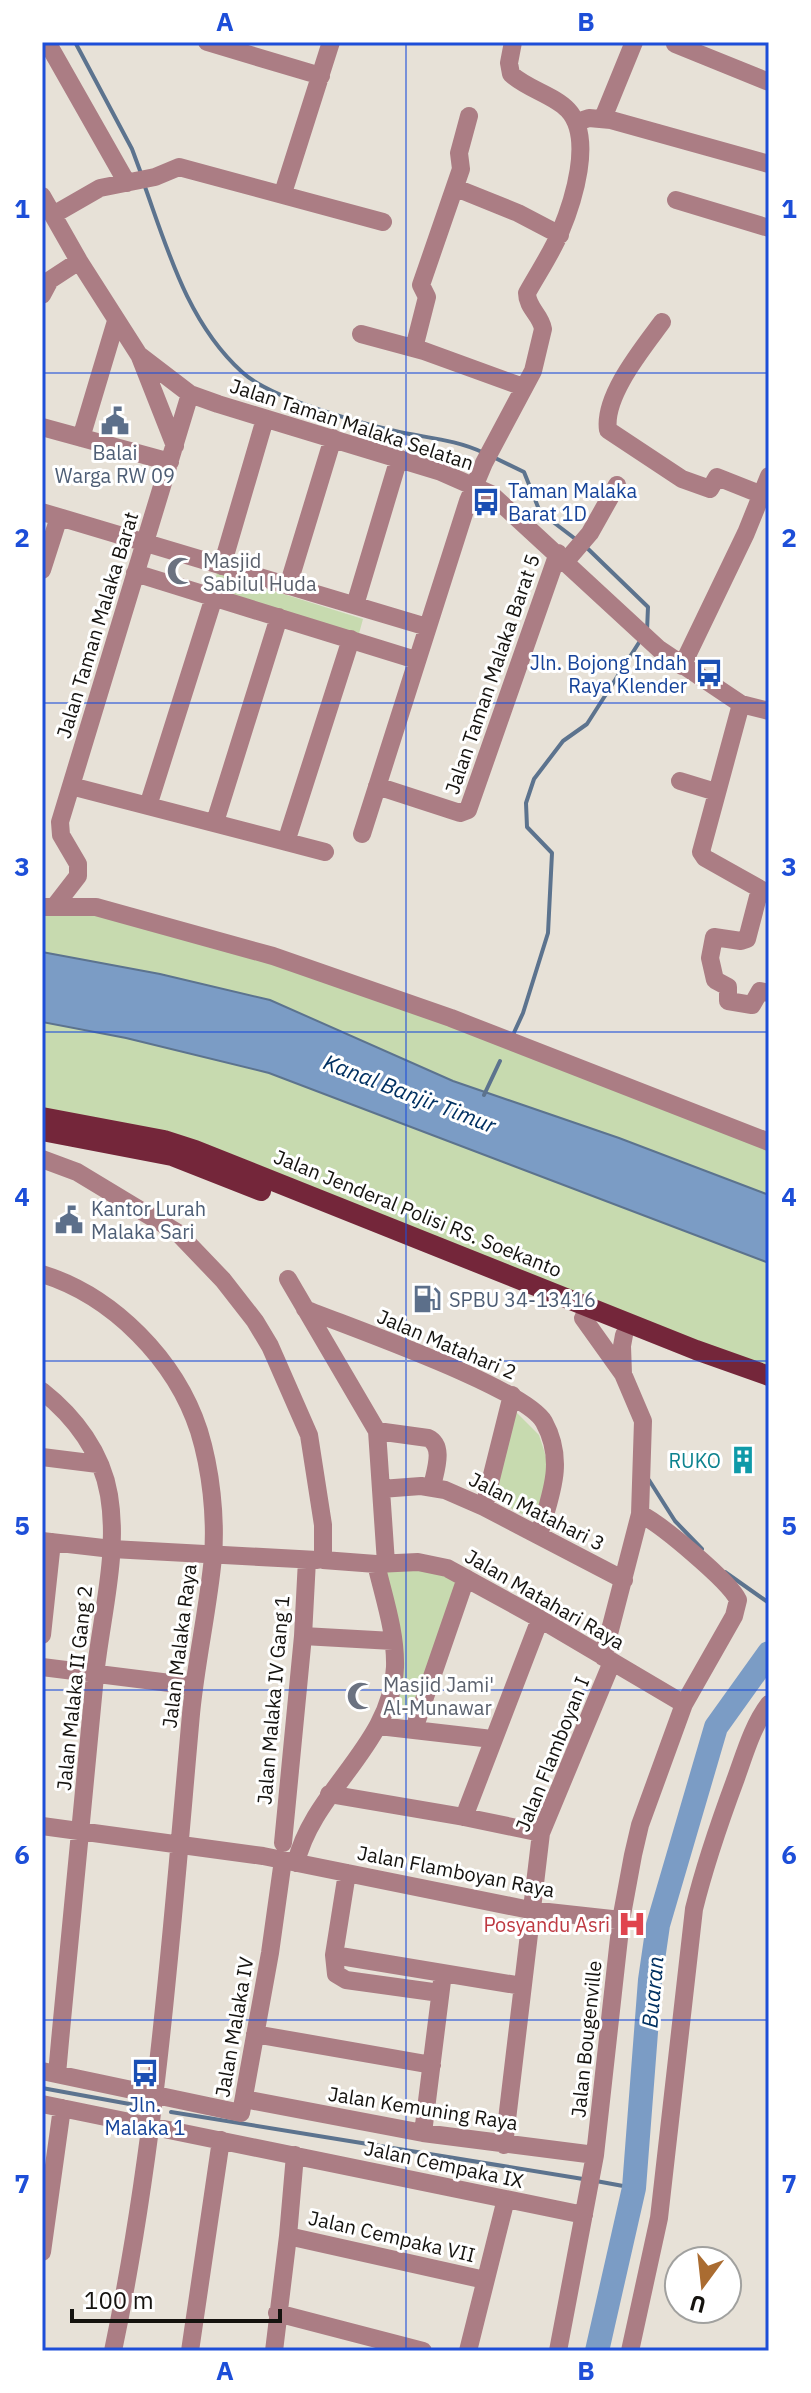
<svg xmlns="http://www.w3.org/2000/svg" width="811" height="2393" viewBox="0 0 811 2393" font-family="'IBM Plex Sans',sans-serif">
<rect width="100%" height="100%" fill="#e7e1d7"/>
<path fill="#c7daaf" d="M217,573L363,619L357,641L212,593Z
M42,907L182,929L769,1142V1376L195,1150L42,1117Z
M513,1409L539,1435L550,1469L535,1521L493,1499Z
M384,1569L447,1572L459,1580L413,1715L393,1711L403,1686Z"/>
<path fill="#7b9cc5" stroke="#5c738e" stroke-width="2" d="M42,952L160,974L270,1000L453,1081L619,1138L769,1195V1263L269,1073L126,1038L42,1022Z"/>
<g fill="none" stroke-linecap="round" stroke-linejoin="round">
<path stroke="#5c738e" stroke-width="4" d="M75,42L132,149L142,176
M144,184C168,251 188,323 242,372C270,398 356,422 395,431C425,438 455,439 484,453
M491,456L524,472L540,512L578,541
M585,546L648,607L647,631
M512,1037L523,1013L548,933L552,853L527,827L526,803L534,779L563,741L587,724L640,641
M484,1095L500,1061
M649,1480L675,1521L702,1549
M725,1572L769,1603
M42,2088L135,2105
M171,2112L583,2179
M596,2181L634,2188"/>
<path stroke="#7b9cc5" stroke-width="24" d="M597,2351L634,2188L650,1980L658,1925L716,1727L769,1653"/>
<path stroke="#ab7d84" stroke-width="18" d="M47,42L127,183
M207,42L321,76
M675,44L769,82
M603,118L634,42
M577,122L589,118L611,120L769,164
M456,188L518,213L560,235
M283,193L331,42
M42,196L79,261L139,355L190,394L218,404L441,472L491,494L659,649L741,704L769,711
M676,200L769,228
M53,215L100,188L155,177L179,167L383,222
M42,295L50,280L79,261
M662,322C643,348 603,396 608,430L682,479L710,489L717,477L762,495
M361,334L424,351L523,387
M414,348L427,297L421,285L461,169L459,153L469,116
M140,357L175,446
M42,427L170,462
M81,438L116,321
M42,512L427,627
M566,561L590,533L617,485
M222,566L265,419
M42,570L59,517
M135,573L416,660
M288,586L333,438
M355,605L399,458
M682,666L746,533L769,476
M741,704L701,852L705,858L769,894
M680,781L716,792
M71,786L325,852
M377,786L460,813L468,810L558,553
M148,806L214,597
M215,822L279,617
M362,834L468,501L484,463L533,371L543,329C541,315 527,308 527,293C538,273 551,254 560,233C573,202 594,138 568,110C554,95 527,89 511,74L509,63L513,42
M286,842L351,639
M760,889L747,939L741,941L714,937L710,958L715,980L728,987V1001L752,1005L760,991L769,993
M42,907H96L273,956L451,1018L769,1142
M54,907L78,876V864L61,835L60,822L190,394
M42,1159L77,1172L178,1233L223,1280L255,1321L270,1346L309,1435L323,1525V1560L376,1564C384,1598 396,1633 395,1667C392,1745 313,1790 296,1863
M42,1274C113,1296 176,1360 199,1431C211,1470 216,1517 213,1557C208,1610 196,1661 191,1714C172,1926 157,2142 113,2351
M288,1279L377,1431L386,1563
M305,1309C349,1327 525,1388 544,1422C566,1462 550,1496 539,1535
M583,1318L623,1374
M42,1391C75,1417 102,1453 109,1495C119,1555 101,1617 95,1676C82,1808 69,1941 57,2074
M377,1431L428,1438C445,1446 435,1471 432,1487
M42,1457L98,1464
M381,1489L421,1486L445,1490L484,1507L624,1580
M484,1507L512,1395
M42,1541L112,1549L317,1560
M376,1564L418,1562L447,1568L540,1619L684,1704
M42,1635L52,1542
M303,1636L393,1641
M603,1657L640,1514L643,1421L623,1374L622,1346L624,1335
M42,1667L194,1686
M379,1726L492,1739
M414,1729L466,1578
M329,1794L464,1817L541,1833
M464,1817L540,1619
M42,1826L263,1856L530,1910L621,1920
M283,1843L303,1636L307,1560
M347,1873L334,1955L336,1974L346,1980L440,1993
M334,1955L522,1986
M255,2034L432,2065
M42,2071L241,2113L270,1953L283,1860
M244,2099L423,2133L595,2155
M42,2104L584,2215
M423,2133L442,1981
M504,2145L541,1833L612,1662
M288,2236L485,2280
M42,2252L62,2108
M277,2313L423,2351
M190,2351L221,2140
M274,2351L288,2236L295,2155
M468,2351L506,2199
M558,2351L595,2155L621,1920L633,1855L640,1825L684,1704L734,1616L738,1600C730,1582 660,1523 640,1514
M630,2351L659,2218L694,1909C705,1864 720,1821 736,1778C745,1753 753,1725 769,1704"/>
<path stroke="#74263a" stroke-width="20" d="M42,1117L164,1140L195,1150L696,1350L769,1376
M42,1131L172,1156L261,1191"/>
</g>
<path fill="none" stroke="#1d4ed8" stroke-width="2" stroke-opacity="0.55" d="M406,42V2351M42,373H769M42,703H769M42,1032H769M42,1361H769M42,1690H769M42,2020H769"/>
<defs>
<symbol id="civic-bare" viewBox="-9 -9 18 18"><path d="M-.6-6.5H3V-4.5H.6V-3L4-1V1h2V6H-6V1h2V-1L-.6-3ZM-1.2 2.5V6h2.4V2.5Z" fill="#5c6f8a" stroke="#fff" stroke-width="2.5" paint-order="stroke"/></symbol>
<symbol id="bus-bare" viewBox="-9 -9 18 18"><path d="M-5-6H5V4H4V6H2V4H-2V6H-4V4H-5ZM-3.5-4V0h7V-4ZM-3.5 1.2v1.5H-2V1.2ZM2 1.2v1.5H3.5V1.2Z" fill="#1a4fb4" stroke="#fff" stroke-width="2.5" paint-order="stroke"/></symbol>
<symbol id="mosque-bare" viewBox="-9 -9 18 18"><path d="M3.5-4.9A6 6 0 1 0 3.5 4.9A5 5 0 1 1 3.5-4.9Z" fill="#6b7280" stroke="#fff" stroke-width="2.5" paint-order="stroke"/></symbol>
<symbol id="fuel-bare" viewBox="-9 -9 18 18"><path d="M-5.5-6h7V0h2V4h1.3V-2.5L3-4.5l.8-.8L6-3V5H2.5V1h-1V6h-7ZM-4.2-4.7v3.2H.2V-4.7Z" fill="#5c6f8a" stroke="#fff" stroke-width="2.5" paint-order="stroke"/></symbol>
<symbol id="building-bare" viewBox="-9 -9 18 18"><path d="M-4-6H4V6H1V3H-1V6H-4ZM-2.5-4.3h1.7v1.8h-1.7ZM.8-4.3h1.7v1.8H.8ZM-2.5-1h1.7V.8h-1.7ZM.8-1h1.7V.8H.8Z" fill="#0f9aa8" stroke="#fff" stroke-width="2.5" paint-order="stroke"/></symbol>
<symbol id="hospital-bare" viewBox="-9 -9 18 18"><path d="M-5-5h3v3.5h4V-5h3V5h-3V1.5h-4V5h-3Z" fill="#e0444e" stroke="#fff" stroke-width="2.5" paint-order="stroke"/></symbol>
</defs>
<g fill-rule="evenodd">
<use href="#civic-bare" x="95" y="401" width="40" height="40"/>
<use href="#bus-bare" x="466" y="482" width="40" height="40"/>
<use href="#mosque-bare" x="161" y="551" width="40" height="40"/>
<use href="#bus-bare" x="689" y="653" width="40" height="40"/>
<use href="#civic-bare" x="49" y="1200" width="40" height="40"/>
<use href="#fuel-bare" x="407" y="1279" width="40" height="40"/>
<use href="#building-bare" x="723" y="1440" width="40" height="40"/>
<use href="#mosque-bare" x="341" y="1676" width="40" height="40"/>
<use href="#hospital-bare" x="612" y="1904" width="40" height="40"/>
<use href="#bus-bare" x="125" y="2053" width="40" height="40"/>
</g>
<g text-anchor="middle" dominant-baseline="central" stroke-width="6" stroke-linejoin="round" paint-order="stroke">
<g font-size="20" fill="#15130f" stroke="#fff">
<text transform="translate(352 424) rotate(18)">Jalan Taman Malaka Selatan</text>
<text transform="translate(97 625) rotate(-73)">Jalan Taman Malaka Barat</text>
<text transform="translate(492 674) rotate(-71)">Jalan Taman Malaka Barat 5</text>
<text transform="translate(418 1213) rotate(22)">Jalan Jenderal Polisi RS. Soekanto</text>
<text transform="translate(447 1344) rotate(23)">Jalan Matahari 2</text>
<text transform="translate(537 1511) rotate(27)">Jalan Matahari 3</text>
<text transform="translate(545 1599) rotate(30)">Jalan Matahari Raya</text>
<text transform="translate(179 1646) rotate(-83)">Jalan Malaka Raya</text>
<text transform="translate(74 1688) rotate(-84)">Jalan Malaka II Gang 2</text>
<text transform="translate(273 1700) rotate(-85)">Jalan Malaka IV Gang 1</text>
<text transform="translate(552 1754) rotate(-68)">Jalan Flamboyan I</text>
<text transform="translate(456 1871) rotate(11)">Jalan Flamboyan Raya</text>
<text transform="translate(234 2027) rotate(-80)">Jalan Malaka IV</text>
<text transform="translate(586 2039) rotate(-84)">Jalan Bougenville</text>
<text transform="translate(423 2108) rotate(9)">Jalan Kemuning Raya</text>
<text transform="translate(444 2164) rotate(12)">Jalan Cempaka IX</text>
<text transform="translate(392 2236) rotate(13)">Jalan Cempaka VII</text>
</g>
<g font-size="20" fill="#4e5e75" stroke="#fff" text-anchor="start">
<text x="115" y="452" text-anchor="middle">Balai<tspan x="115" dy="23">Warga RW 09</tspan></text>
<text x="91" y="1208">Kantor Lurah<tspan x="91" dy="23">Malaka Sari</tspan></text>
<text x="449" y="1299">SPBU 34-13416</text>
</g>
<g font-size="20" fill="#164399" stroke="#fff" text-anchor="start">
<text x="508" y="490">Taman Malaka<tspan x="508" dy="23">Barat 1D</tspan></text>
<text x="687" y="662" text-anchor="end">Jln. Bojong Indah<tspan x="687" dy="23">Raya Klender</tspan></text>
<text x="145" y="2104" text-anchor="middle">Jln.<tspan x="145" dy="23">Malaka 1</tspan></text>
</g>
<g font-size="20" fill="#5b616d" stroke="#fff" text-anchor="start">
<text x="203" y="560">Masjid<tspan x="203" dy="23">Sabilul Huda</tspan></text>
<text x="383" y="1684">Masjid Jami'<tspan x="383" dy="23">Al-Munawar</tspan></text>
</g>
<g font-size="20" fill="#0d838f" stroke="#fff" text-anchor="end">
<text x="721" y="1460">RUKO</text>
</g>
<g font-size="20" fill="#be3a42" stroke="#fff" text-anchor="end">
<text x="610" y="1924">Posyandu Asri</text>
</g>
<g font-size="22" font-style="italic" fill="#003061" stroke="#fff">
<text transform="translate(410 1093) rotate(21)">Kanal Banjir Timur</text>
<text transform="translate(652 1992) rotate(-85)">Buaran</text>
</g>
</g>
<rect width="811" height="2393" fill="none" stroke="#ffffff" stroke-width="88"/>
<g transform="translate(703 2285) rotate(195)"><circle r="38" fill="#ffffff" stroke="#a1a19f" stroke-width="2"/>
<path d="M0-6L14 30L0 20L-14 30Z" fill="#aa6c31"/>
<text y="-12" font-size="22" font-weight="bold" text-anchor="middle" fill="#15130f">U</text>
</g>
<path d="M72 2309v12h208v-12" fill="none" stroke="#15130f" stroke-width="4"/>
<text x="84" y="2309" font-size="24" fill="#15130f" stroke="#ffffff" stroke-width="6" paint-order="stroke">100 m</text>
<rect x="44" y="44" width="723" height="2305" fill="none" stroke="#1d4ed8" stroke-width="3"/>
<g font-size="26" text-anchor="middle" font-weight="bold" fill="#1d4ed8">
<text x="225" y="31">A</text>
<text x="586" y="31">B</text>
<text x="22" y="218">1</text>
<text x="789" y="218">1</text>
<text x="22" y="547">2</text>
<text x="789" y="547">2</text>
<text x="22" y="876">3</text>
<text x="789" y="876">3</text>
<text x="22" y="1206">4</text>
<text x="789" y="1206">4</text>
<text x="22" y="1535">5</text>
<text x="789" y="1535">5</text>
<text x="22" y="1864">6</text>
<text x="789" y="1864">6</text>
<text x="22" y="2193">7</text>
<text x="789" y="2193">7</text>
<text x="225" y="2380">A</text>
<text x="586" y="2380">B</text>
</g>
</svg>
